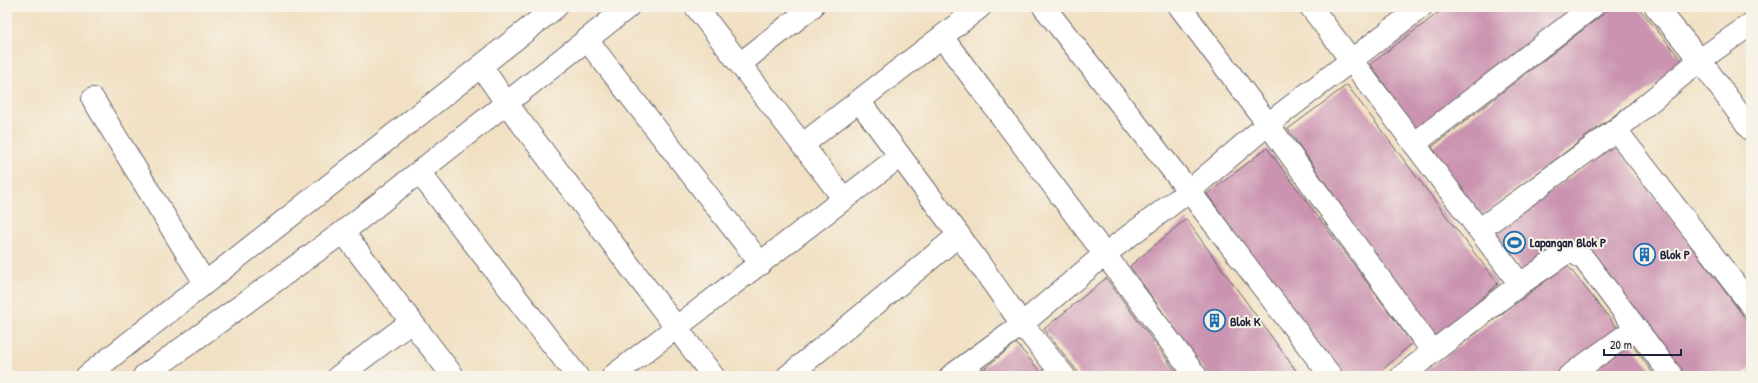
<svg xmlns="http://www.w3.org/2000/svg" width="1758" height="383" viewBox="0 0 1758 383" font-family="'Patrick Hand',sans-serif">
<rect width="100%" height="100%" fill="#f7f3e8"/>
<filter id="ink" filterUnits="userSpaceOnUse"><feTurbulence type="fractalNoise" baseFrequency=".025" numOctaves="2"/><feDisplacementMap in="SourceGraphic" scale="8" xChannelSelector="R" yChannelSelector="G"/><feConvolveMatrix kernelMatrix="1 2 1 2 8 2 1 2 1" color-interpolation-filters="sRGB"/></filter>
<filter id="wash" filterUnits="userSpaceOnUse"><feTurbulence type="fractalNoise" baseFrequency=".012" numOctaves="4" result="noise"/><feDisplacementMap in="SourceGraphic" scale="16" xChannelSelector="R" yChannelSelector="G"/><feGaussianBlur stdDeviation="0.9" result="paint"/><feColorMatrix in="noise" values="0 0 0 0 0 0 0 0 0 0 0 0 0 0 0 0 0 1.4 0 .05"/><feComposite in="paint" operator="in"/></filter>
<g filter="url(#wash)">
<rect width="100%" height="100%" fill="#f1e0c3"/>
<g id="blocks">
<path fill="#ca93b0" d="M1446,7H1575L1416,129L1370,64Z
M1612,7H1638L1684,63L1479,217L1432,147Z
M1347,85L1498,284L1434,340L1288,129Z
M1615,145L1751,326V367L1740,376H1685L1579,238L1521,270L1493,232Z
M1267,148L1412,343L1376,376H1340L1207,194Z
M1186,219L1300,376H1208L1130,266Z
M1567,265L1620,331L1553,376H1419Z
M1106,278L1179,376H1081L1044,329Z
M1630,342L1655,376H1584Z
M1016,343L1044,376H975Z"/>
</g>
</g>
<g filter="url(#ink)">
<use href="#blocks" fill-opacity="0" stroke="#6a646b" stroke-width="1"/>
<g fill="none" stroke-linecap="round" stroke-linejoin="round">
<defs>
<path id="minor" d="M696,7L844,199
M1044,7L1189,191L1331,376
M1180,7L1268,124L1433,352
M1311,7L1520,284
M1656,7L1700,60L1751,130
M942,37L1196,376
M587,40L761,264
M740,64L812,7
M481,66L507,104L713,376
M93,99L205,283
M859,101L959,235L1022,324L1064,376
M1616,130L1751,305
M1414,144L1592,7
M802,145L980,7
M419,172L577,376
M1479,230L1616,130L1700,60L1751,24
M343,232L453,376
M87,376L556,7
M144,376L343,232L628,7
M339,376L411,322
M613,376L900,156
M788,376L959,235
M951,376L1022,324L1105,254L1189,191L1268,124L1421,7
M1402,376L1520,284L1566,253L1573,252L1584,259L1672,376
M1569,376L1636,328"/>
</defs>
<use href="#minor" stroke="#6a646b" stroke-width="24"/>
<use href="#minor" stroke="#fff" stroke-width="22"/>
</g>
</g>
<defs>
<symbol id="stadium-ring" viewBox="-11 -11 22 22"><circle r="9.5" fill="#f7f3e8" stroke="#1f6fb2" stroke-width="1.5"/><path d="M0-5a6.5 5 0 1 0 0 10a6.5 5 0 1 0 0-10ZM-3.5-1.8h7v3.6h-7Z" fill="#1f6fb2"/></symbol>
<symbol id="building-ring" viewBox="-11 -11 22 22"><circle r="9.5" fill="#f7f3e8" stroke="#1f6fb2" stroke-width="1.5"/><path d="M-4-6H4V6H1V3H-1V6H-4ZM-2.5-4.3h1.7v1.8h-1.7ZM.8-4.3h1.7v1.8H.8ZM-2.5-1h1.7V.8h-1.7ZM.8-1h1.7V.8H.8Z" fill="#1f6fb2"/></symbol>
</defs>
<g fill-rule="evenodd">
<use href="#stadium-ring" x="1502" y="230" width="25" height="25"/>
<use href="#building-ring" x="1632" y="242" width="25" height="25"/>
<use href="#building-ring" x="1202" y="308" width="25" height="25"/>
</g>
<g text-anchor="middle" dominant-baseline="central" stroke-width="4" stroke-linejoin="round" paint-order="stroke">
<g font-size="13" font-weight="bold" fill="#22223b" stroke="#f7f3e8" text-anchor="start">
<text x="1530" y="242">Lapangan Blok P</text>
<text x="1660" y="254">Blok P</text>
<text x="1230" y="321">Blok K</text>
</g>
</g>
<rect width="1758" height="383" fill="none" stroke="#f7f3e8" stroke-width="24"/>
<path d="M1604 349v6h77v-6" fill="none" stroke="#22223b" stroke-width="2"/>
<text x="1610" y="349" font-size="12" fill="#22223b" stroke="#f7f3e8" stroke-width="3" paint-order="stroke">20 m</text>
</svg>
